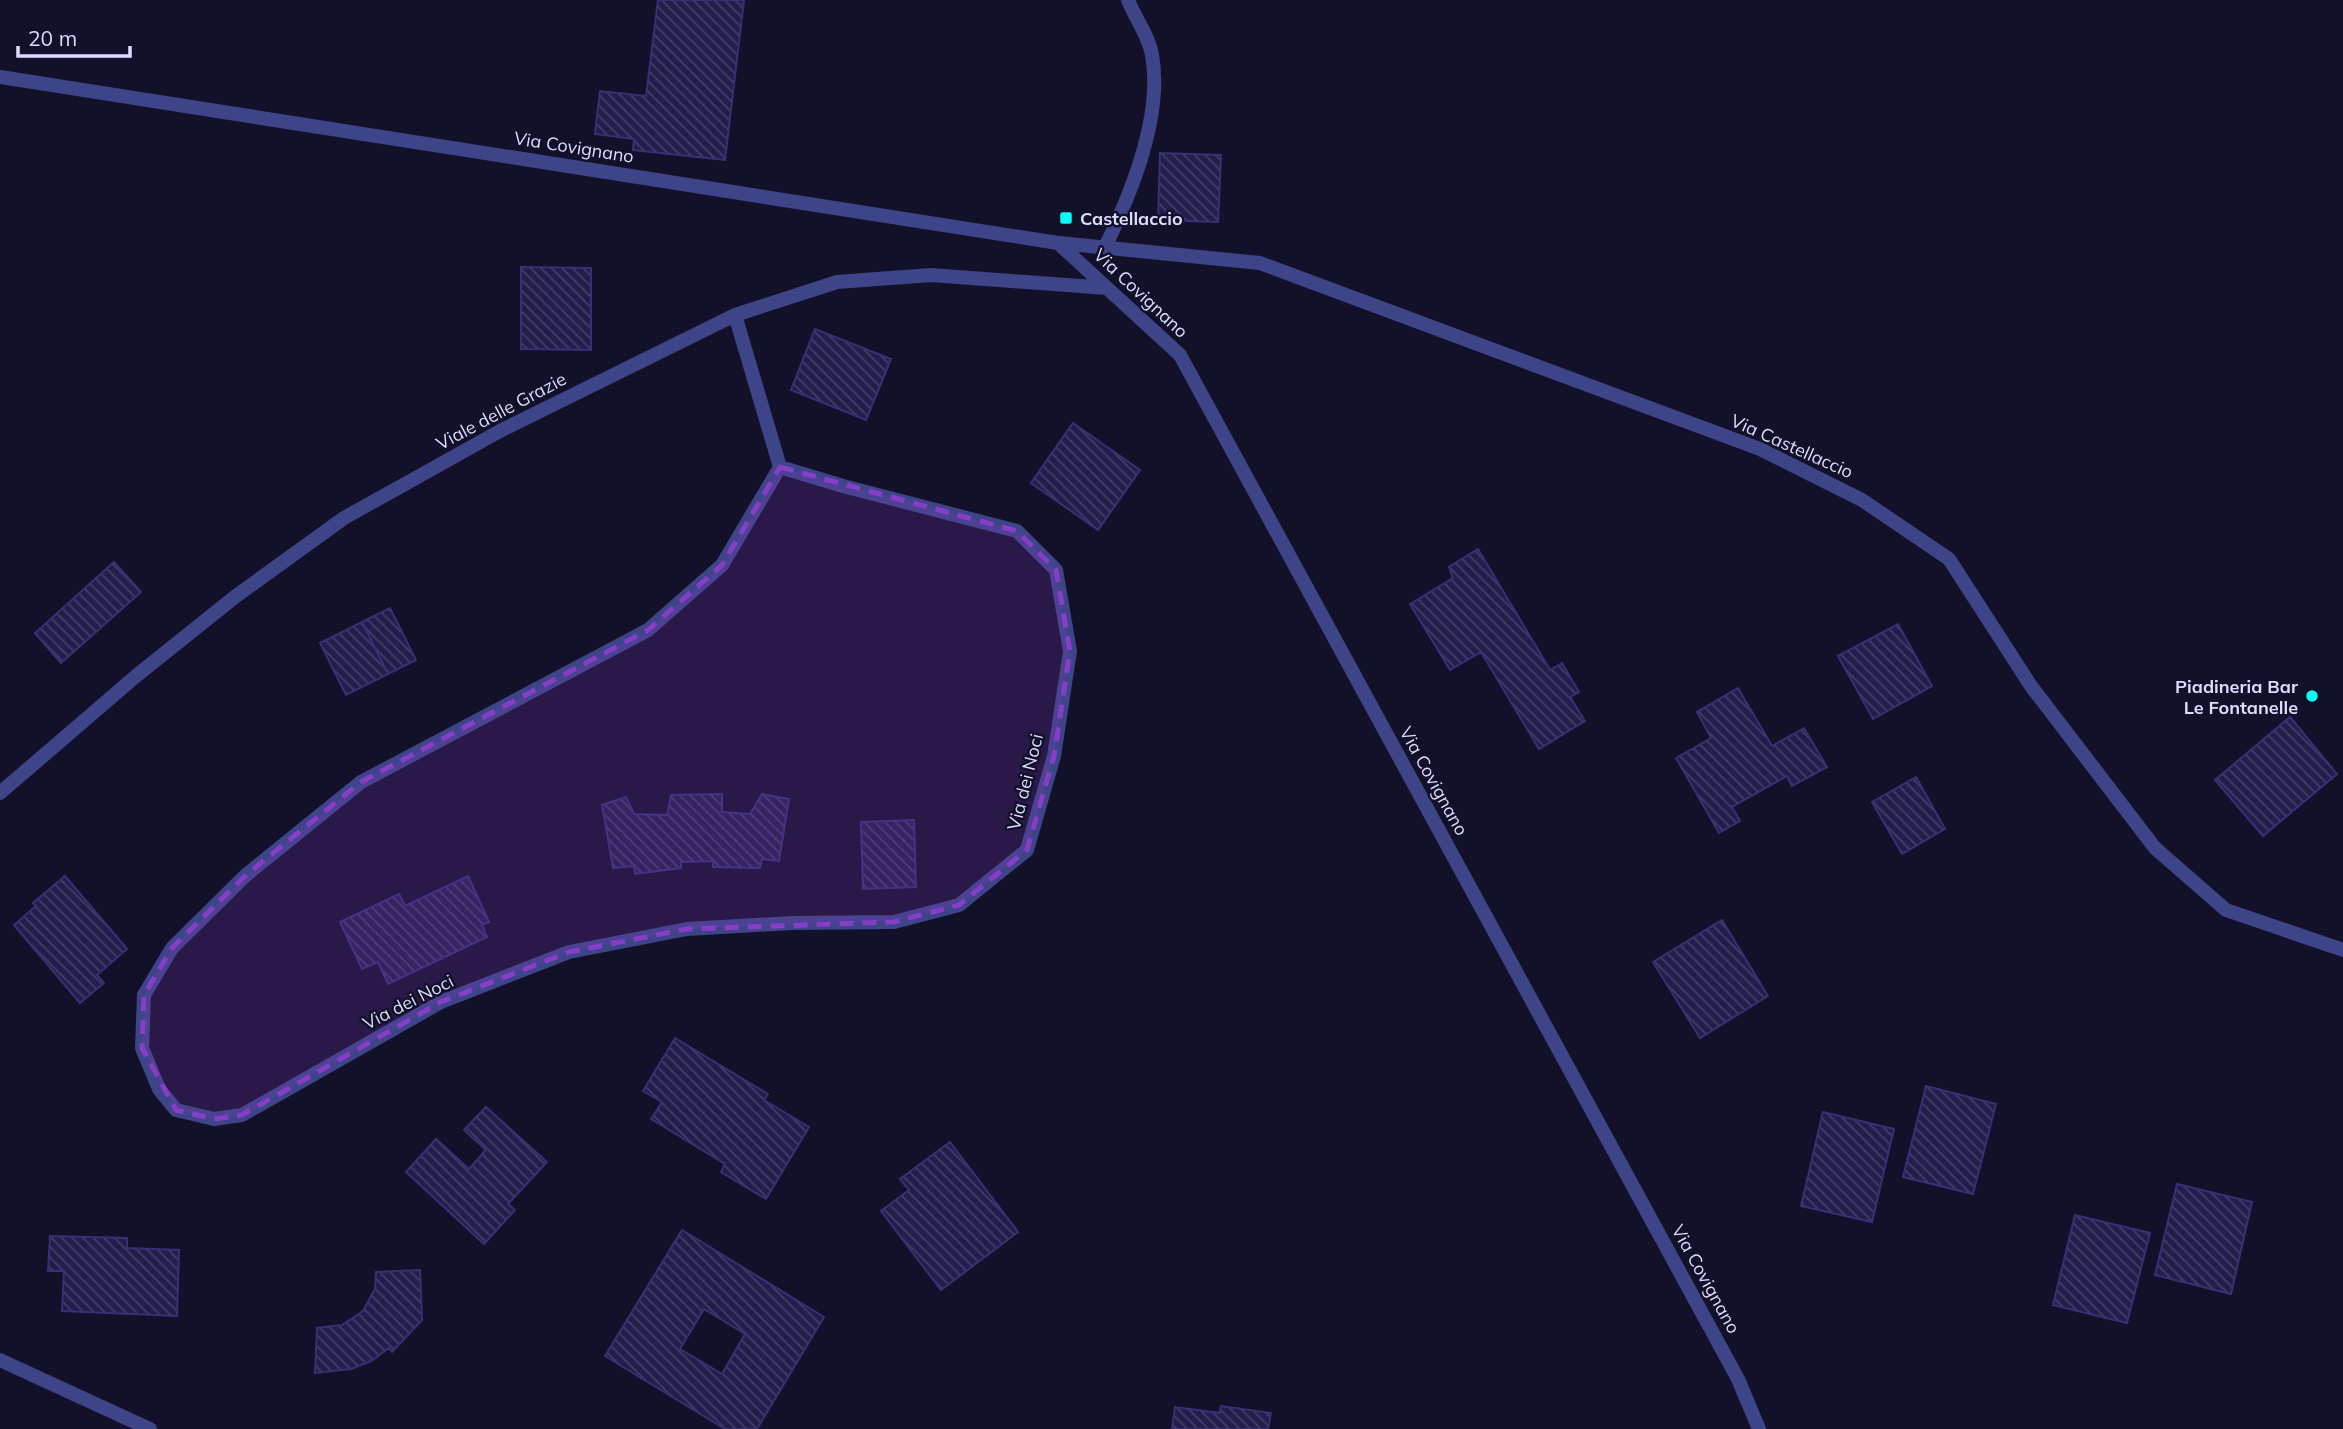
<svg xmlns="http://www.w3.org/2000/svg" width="2343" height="1429" viewBox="0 0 2343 1429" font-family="Mulish,sans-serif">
<defs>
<pattern id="building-back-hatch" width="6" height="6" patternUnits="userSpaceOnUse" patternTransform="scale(1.75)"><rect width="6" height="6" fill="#211e4b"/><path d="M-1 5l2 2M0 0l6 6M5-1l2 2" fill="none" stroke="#413e66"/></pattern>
</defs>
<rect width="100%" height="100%" fill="#13112a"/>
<path fill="url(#building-back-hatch)" stroke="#363076" stroke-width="2" fill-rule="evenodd" d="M658,0H744L725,160L633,150L634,139L595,134L600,91L646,96Z
M1160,153L1221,155L1218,222L1158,220Z
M521,267L591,268V350L521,349Z
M815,329L891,359L866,420L791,390Z
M1073,423L1140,470L1098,530L1031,483Z
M1478,549L1550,670L1562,663L1579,692L1570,697L1585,721L1539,749L1481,652L1450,670L1410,604L1453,578L1449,567Z
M114,562L141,592L61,663L35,633Z
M390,608L416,660L388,674L362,622Z
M362,622L388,674L346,695L320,643Z
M1898,624L1932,686L1873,719L1838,656Z
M1738,688L1772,746L1804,728L1827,767L1792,786L1787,776L1732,807L1740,821L1719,833L1676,758L1711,738L1697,712Z
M2290,717L2337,774L2263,836L2215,780Z
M1916,777L1945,829L1902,854L1872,802Z
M722,794V812L750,814L762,794L789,799L779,861L762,859L760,868L713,867V861L681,862V868L635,874L634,866L613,868L602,805L626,797L634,814L667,815L671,795Z
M914,820L916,887L863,889L861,822Z
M65,876L127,949L97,975L104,983L80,1003L14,925L36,906L33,903Z
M468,876L489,922L482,925L487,937L388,984L378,962L362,969L340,922L399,894L405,906Z
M1722,920L1768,996L1700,1038L1653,962Z
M675,1038L768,1094L764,1100L809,1127L766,1199L721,1172L725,1164L651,1119L662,1102L643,1091Z
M1926,1086L1996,1104L1973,1194L1903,1177Z
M486,1107L547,1162L508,1204L515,1210L484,1244L406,1172L436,1139L469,1169L486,1150L464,1130Z
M1823,1112L1894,1129L1872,1222L1801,1206Z
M950,1142L1018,1232L941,1290L881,1211L909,1190L900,1179Z
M2177,1184L2252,1202L2231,1294L2155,1275Z
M2075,1215L2150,1233L2127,1323L2053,1305Z
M682,1230L824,1317L757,1429H725L605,1356ZM704,1309L745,1334L722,1374L680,1349Z
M50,1236L127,1238V1248L179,1250L177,1316L62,1311L64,1271H48Z
M420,1270L422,1320L392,1352L389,1348L371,1361L351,1369L315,1373L317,1328L342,1325L363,1311L375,1289L376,1272Z
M1221,1406L1271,1413L1268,1429H1172L1175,1407L1220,1413Z"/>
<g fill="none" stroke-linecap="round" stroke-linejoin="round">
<path stroke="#3d4488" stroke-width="14" d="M0,77L1058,243L1180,355L1738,1379L1759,1429
M1059,243L1260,263L1760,449L1862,500L1949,559L2031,686L2155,848L2226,910L2343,950
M1105,247C1131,194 1163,115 1152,55C1149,36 1135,18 1128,0
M735,315L780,467L722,565L648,630L361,782L246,875L172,948L144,995L142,1048L159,1089L176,1110L214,1119L242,1115L441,1002L569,952L687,929L792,923L894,922L959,905L1027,850L1054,756L1070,651L1056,570L1017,531L843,486L780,467
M0,793L136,676L236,596L344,518L500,431L735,315L837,282L931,275L1107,288
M0,1360L150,1429"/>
</g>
<path fill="#853ec5" fill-opacity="0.2" stroke="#853ec5" stroke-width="5" stroke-dasharray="14 9" stroke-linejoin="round" d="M780,467L1017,531L1056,570L1070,651L1054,756L1027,850L959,905L894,922L687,929L569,952L441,1002L242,1115L214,1119L176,1110L142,1048L144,995L172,948L246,875L361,782L648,630L722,565Z"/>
<g fill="#0bfaf5" stroke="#13112a" stroke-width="2.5">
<rect x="1059" y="211" width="14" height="14" rx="3.5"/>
<circle cx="2312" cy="696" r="7"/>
</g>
<g text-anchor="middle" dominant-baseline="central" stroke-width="5" stroke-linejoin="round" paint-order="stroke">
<g font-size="18" fill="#dbdcfe" stroke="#13112a">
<text transform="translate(574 147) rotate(9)">Via Covignano</text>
<text transform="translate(1141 293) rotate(43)">Via Covignano</text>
<text transform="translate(501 411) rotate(-28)">Viale delle Grazie</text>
<text transform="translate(1792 446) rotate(24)">Via Castellaccio</text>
<text transform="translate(1434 781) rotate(61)">Via Covignano</text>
<text transform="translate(1025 782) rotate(-76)">Via dei Noci</text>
<text transform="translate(408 1002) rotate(-27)">Via dei Noci</text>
<text transform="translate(1706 1279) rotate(61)">Via Covignano</text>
</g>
<g font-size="18" font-weight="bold" fill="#dbdcfe" stroke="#13112a" text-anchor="start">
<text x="1080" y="218">Castellaccio</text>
<text x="2298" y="686" text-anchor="end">Piadineria Bar<tspan x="2298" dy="21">Le Fontanelle</tspan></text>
</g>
</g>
<path d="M18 46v10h112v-10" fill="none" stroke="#dbdcfe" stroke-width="3.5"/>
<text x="28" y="46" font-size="21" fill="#dbdcfe" stroke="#13112a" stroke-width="5" paint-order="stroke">20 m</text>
</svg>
